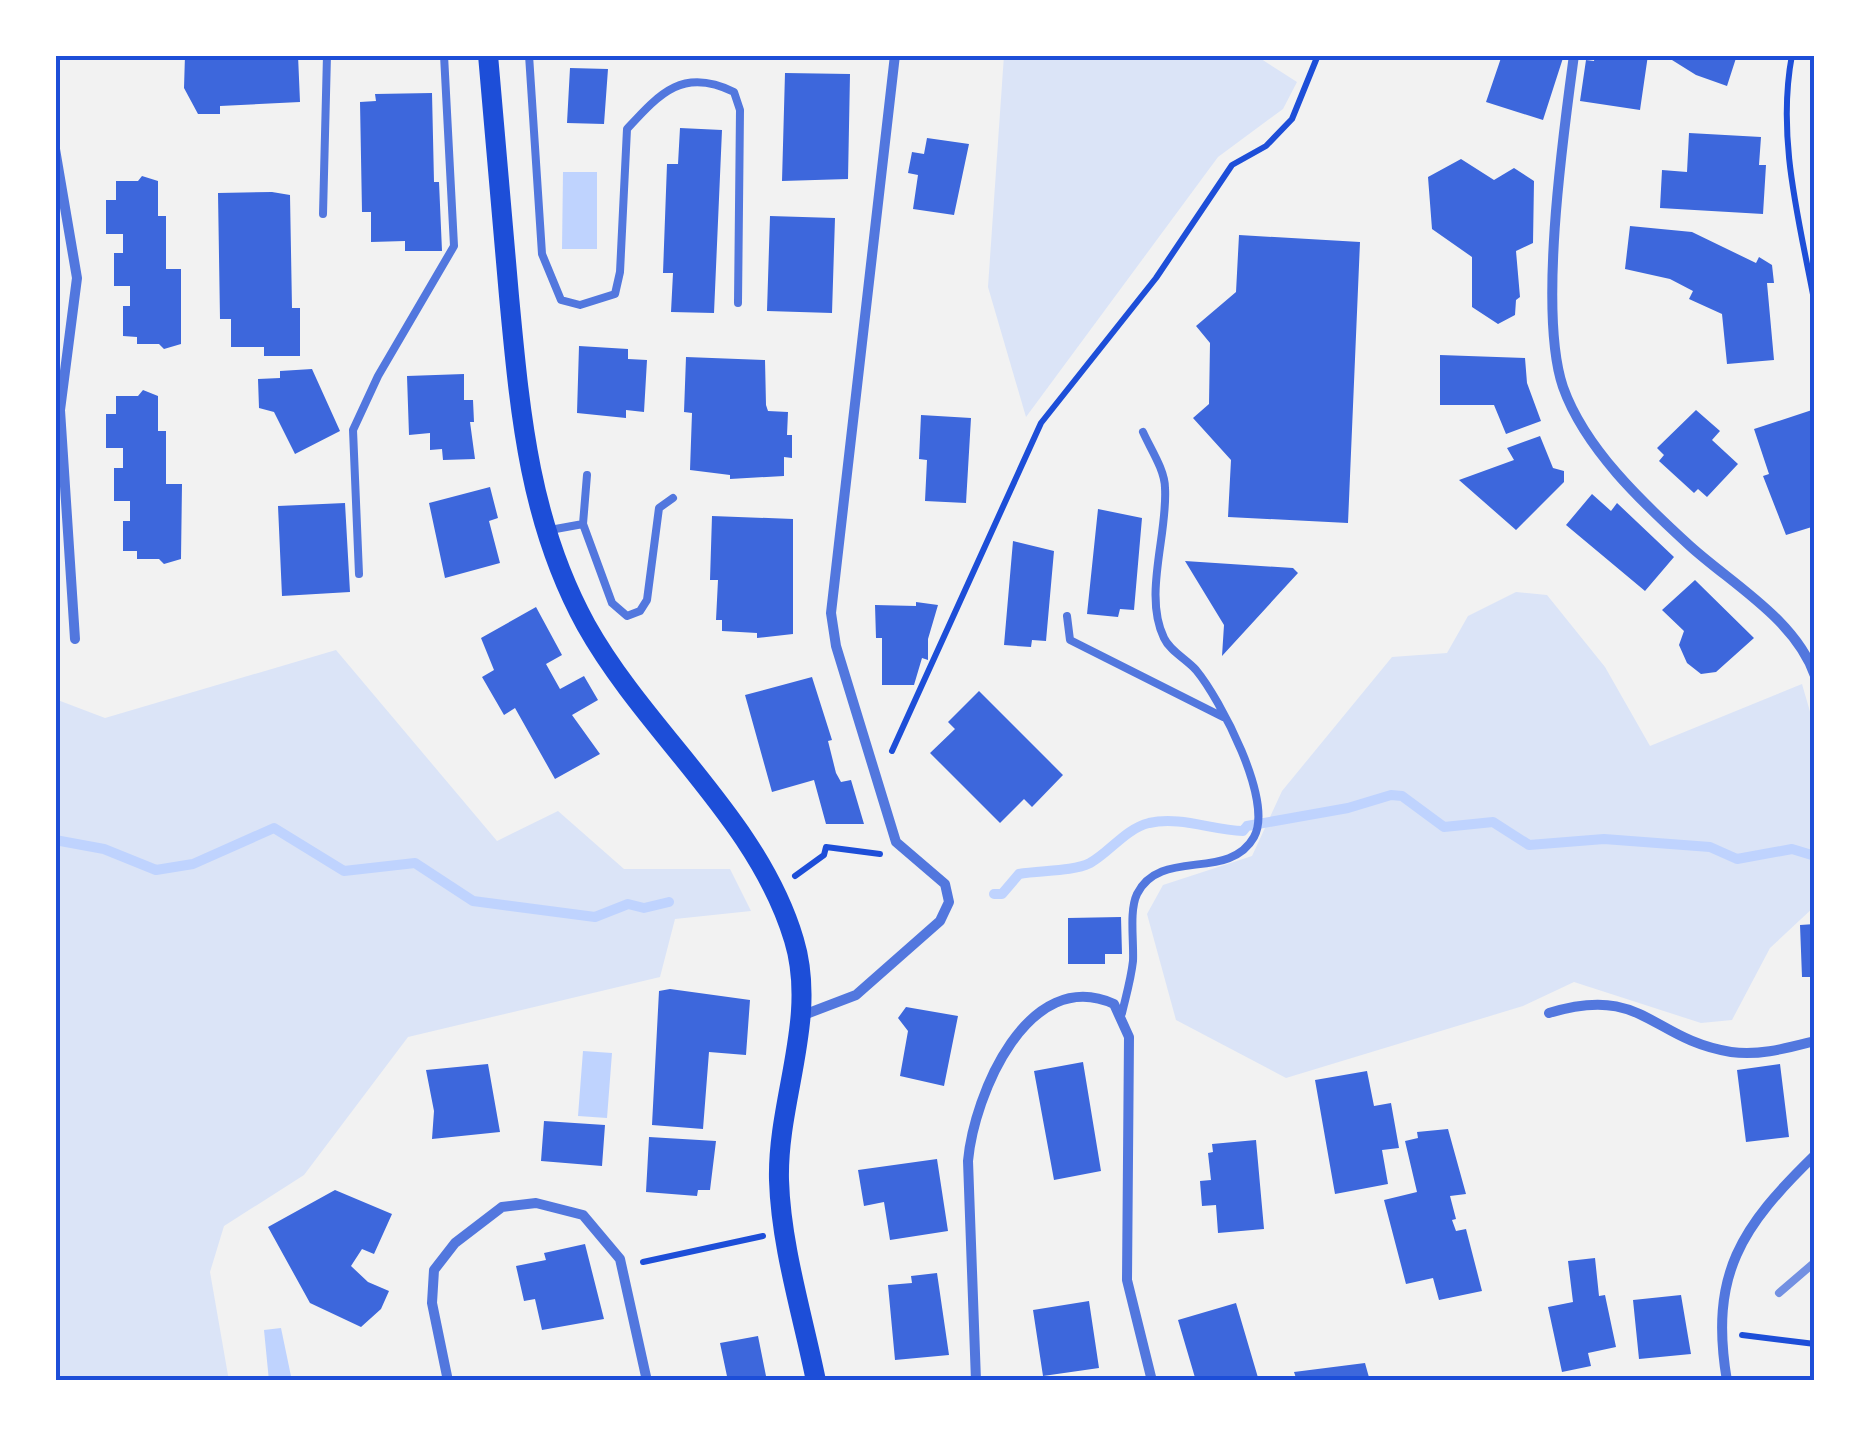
<svg xmlns="http://www.w3.org/2000/svg" width="1870" height="1436" viewBox="0 0 1870 1436" font-family="'Source Sans 3',sans-serif">
<rect width="100%" height="100%" fill="#f2f2f2"/>
<path fill="#dbe4f7" d="M1004,55H1255L1297,82L1283,109L1218,157L1026,417L988,287Z
M1516,592L1547,595L1605,667L1650,746L1802,684L1815,729V906L1770,948L1732,1020L1701,1023L1574,982L1523,1006L1286,1078L1176,1020L1147,914L1163,885L1252,856L1282,791L1392,657L1447,653L1468,616Z
M336,650L497,841L558,811L624,869H730L751,911L675,919L660,977L408,1037L304,1175L224,1226L210,1272L229,1381H55V699L105,718Z"/>
<path fill="#bfd3fe" d="M563,172H597V249H562Z
M583,1051L612,1053L607,1118L578,1116Z
M281,1328L292,1381H269L264,1330Z"/>
<g fill="none" stroke-linecap="round" stroke-linejoin="round">
<path stroke="#bfd3fe" stroke-width="10" d="M55,840L104,849L156,870L193,864L274,828L344,871L415,863L473,901L595,917L628,904L644,908L669,902
M994,894H1002L1019,874C1040,870 1072,872 1090,863C1110,852 1125,829 1149,823C1180,816 1212,830 1243,831L1247,826L1348,808L1391,795L1402,796L1444,827L1493,822L1529,845L1604,839L1710,847L1737,859L1792,849L1815,856"/>
</g>
<path fill="#3d67dc" d="M185,55H298L300,102L220,106V114H198L184,88Z
M1502,55L1563,58L1543,120L1486,102Z
M1595,55H1648L1640,110L1580,101L1586,60L1594,61Z
M1664,55H1737L1727,86L1696,75Z
M570,68L608,69L604,124L567,123Z
M785,73L850,74L848,179L782,181Z
M432,93L434,182H439L442,251H405V241L371,242V212H362L360,102L376,101L375,94Z
M680,128L722,130L714,313L671,312L673,273H663L667,164H678Z
M1689,133L1761,137L1759,165H1766L1763,214L1660,208L1662,170L1687,172Z
M927,138L969,144L954,215L913,209L918,175L908,173L912,152L924,154Z
M1461,159L1494,180L1514,168L1534,181L1533,243L1516,251L1520,297L1516,300L1515,315L1498,324L1472,307V257L1432,229L1428,177Z
M142,176L158,181V216H166V269H181V344L164,349L159,344H137V337L123,336V306H130V286H114V253H123V234H106V200H116V181H138Z
M272,192L290,195L292,308H300V356H264V347H231V319H220L218,193Z
M770,216L835,218L832,313L767,311Z
M1630,226L1692,232L1756,263L1759,257L1772,265L1774,283H1767L1774,360L1727,364L1722,314L1689,299L1693,291L1670,279L1625,269Z
M1239,235L1360,242L1348,523L1228,517L1231,460L1193,418L1209,404L1210,343L1196,326L1236,292Z
M579,346L628,349V359L647,360L644,412L626,410V418L577,413Z
M1440,355L1525,358L1527,383L1541,421L1506,434L1494,405H1440Z
M686,357L765,360L766,405L768,411L788,412L787,435H792V458L784,457V476L730,479V475L690,470L692,413L684,412Z
M312,369L340,431L295,454L274,412L259,408L258,379L280,378V371Z
M464,374V400H473L474,422H470L475,459L443,460L442,449L430,450V433L409,435L407,376Z
M143,390L158,396V431H166V484H182L181,559L164,564L159,559H137V551H123V521H130V501H114V468H123V448H106V414H116V396H138Z
M1815,409V526L1786,535L1763,476L1769,474L1754,429Z
M1696,410L1720,431L1712,440L1738,464L1707,497L1698,489L1694,493L1659,461L1664,455L1657,448Z
M921,415L971,418L966,503L925,501L927,460L919,459Z
M1540,436L1553,468L1564,471V482L1516,530L1459,480L1514,460L1507,448Z
M490,487L498,518L489,521L500,563L445,578L429,503Z
M1592,494L1611,511L1617,503L1674,557L1645,591L1566,525Z
M345,503L350,592L282,596L278,506Z
M1098,509L1142,518L1134,610L1120,609L1118,617L1087,614Z
M712,516L793,519V634L757,638V633L722,631V620H716L718,580H710Z
M1013,541L1054,551L1046,641L1032,640L1031,647L1004,645Z
M1185,561L1293,568L1298,573L1222,656L1224,625Z
M1695,580L1754,638L1716,672L1701,674L1687,663L1679,645L1684,631L1662,610Z
M916,602L938,605L928,639V660L922,658L914,685H882V638H876L875,605L916,606Z
M536,607L562,655L546,664L560,689L584,676L598,700L572,715L600,754L555,779L515,708L504,715L482,677L494,670L481,638Z
M812,677L832,740L828,741L836,773L841,782L851,780L864,824H826L814,780L772,792L745,695Z
M979,691L1063,775L1032,807L1024,799L1000,823L930,753L955,729L948,722Z
M1121,917L1122,954H1105V964H1068V918Z
M1815,924V977H1802L1800,925Z
M670,989L750,1000L746,1055L709,1052L703,1129L652,1125L659,991Z
M906,1007L958,1016L944,1086L900,1076L908,1031L898,1018Z
M1083,1062L1101,1171L1054,1180L1034,1071Z
M488,1064L500,1132L432,1139L434,1111L426,1070Z
M1780,1064L1789,1137L1746,1142L1737,1070Z
M1367,1071L1374,1106L1391,1103L1399,1148L1382,1150L1388,1184L1335,1194L1315,1080Z
M544,1121L605,1125L602,1166L541,1161Z
M1448,1129L1466,1194L1450,1196L1456,1219L1452,1220L1456,1231L1466,1229L1482,1291L1439,1300L1433,1278L1406,1284L1384,1200L1417,1192L1405,1141L1418,1138L1417,1132Z
M649,1137L716,1141L710,1190H698L697,1196L646,1192Z
M1256,1140L1264,1229L1218,1233L1216,1205L1202,1206L1200,1181L1211,1180L1208,1153L1213,1152L1212,1144Z
M937,1159L948,1231L890,1240L884,1202L864,1206L858,1170Z
M335,1190L392,1214L374,1254L362,1249L351,1266L368,1282L389,1291L381,1309L361,1327L310,1303L268,1227Z
M585,1244L604,1319L542,1330L535,1299L524,1301L516,1266L546,1260L544,1253Z
M1595,1258L1599,1296L1605,1295L1616,1347L1588,1353L1591,1366L1562,1372L1548,1307L1573,1302L1568,1261Z
M937,1273L949,1355L895,1360L888,1285L912,1283L911,1276Z
M1681,1295L1691,1354L1639,1359L1633,1300Z
M1089,1301L1099,1368L1043,1376L1033,1310Z
M1236,1303L1259,1381H1196L1178,1320Z
M758,1336L767,1381H728L720,1343Z
M1365,1363L1370,1381H1297L1294,1372Z"/>
<g fill="none" stroke-linecap="round" stroke-linejoin="round">
<path stroke="#1d4ed8" stroke-width="6" d="M1792,55C1776,139 1800,223 1815,305
M892,751L1041,423L1156,278L1232,165L1266,146L1292,119L1318,55
M795,876L824,855L826,847L880,854
M643,1262L763,1236
M1742,1335L1815,1344"/>
<path stroke="#5277de" stroke-width="8" d="M529,55L542,254L561,300L580,305L615,294L620,272L627,129C660,93 683,67 734,92L740,110L738,303
M323,214L327,55
M583,524L587,475
M550,530L583,524L612,603L627,616L640,611L647,600L659,508L673,498
M359,574L353,430L378,376L454,246L444,55
M1067,616L1070,640L1223,717
M1122,1013C1126,996 1131,979 1133,961C1134,941 1129,911 1137,894C1160,847 1229,882 1254,837C1274,801 1220,699 1196,670C1186,659 1170,651 1164,638C1143,595 1168,534 1165,488C1165,470 1150,448 1143,432"/>
<path stroke="#5277de" stroke-width="10" d="M1574,55C1563,136 1538,314 1563,387C1585,449 1643,503 1690,546C1732,584 1796,620 1815,676
M55,149L77,278L60,410L75,639
M1549,1013C1644,984 1650,1039 1731,1052C1760,1056 1787,1048 1815,1041
M801,1016L856,995L940,921L949,902L945,884L896,842L836,646L831,613L895,55
M448,1381L432,1303L434,1270L455,1243L502,1207L536,1203L583,1215L620,1259L647,1381
M976,1381L968,1161C974,1095 1028,965 1114,1004L1129,1037L1127,1280L1152,1381
M1727,1381C1709,1274 1741,1227 1815,1155"/>
<path stroke="#1d4ed8" stroke-width="20" d="M488,55C495,135 502,216 509,296C520,412 529,521 586,625C647,734 758,819 794,940C818,1019 777,1100 779,1180C781,1247 803,1316 816,1381"/>
<path stroke="#7290e2" stroke-width="8" d="M1779,1293L1815,1262"/>
</g>
<rect width="1870" height="1436" fill="none" stroke="#ffffff" stroke-width="115"/>
<rect x="58" y="58" width="1754" height="1320" fill="none" stroke="#1d4ed8" stroke-width="4"/>
</svg>
